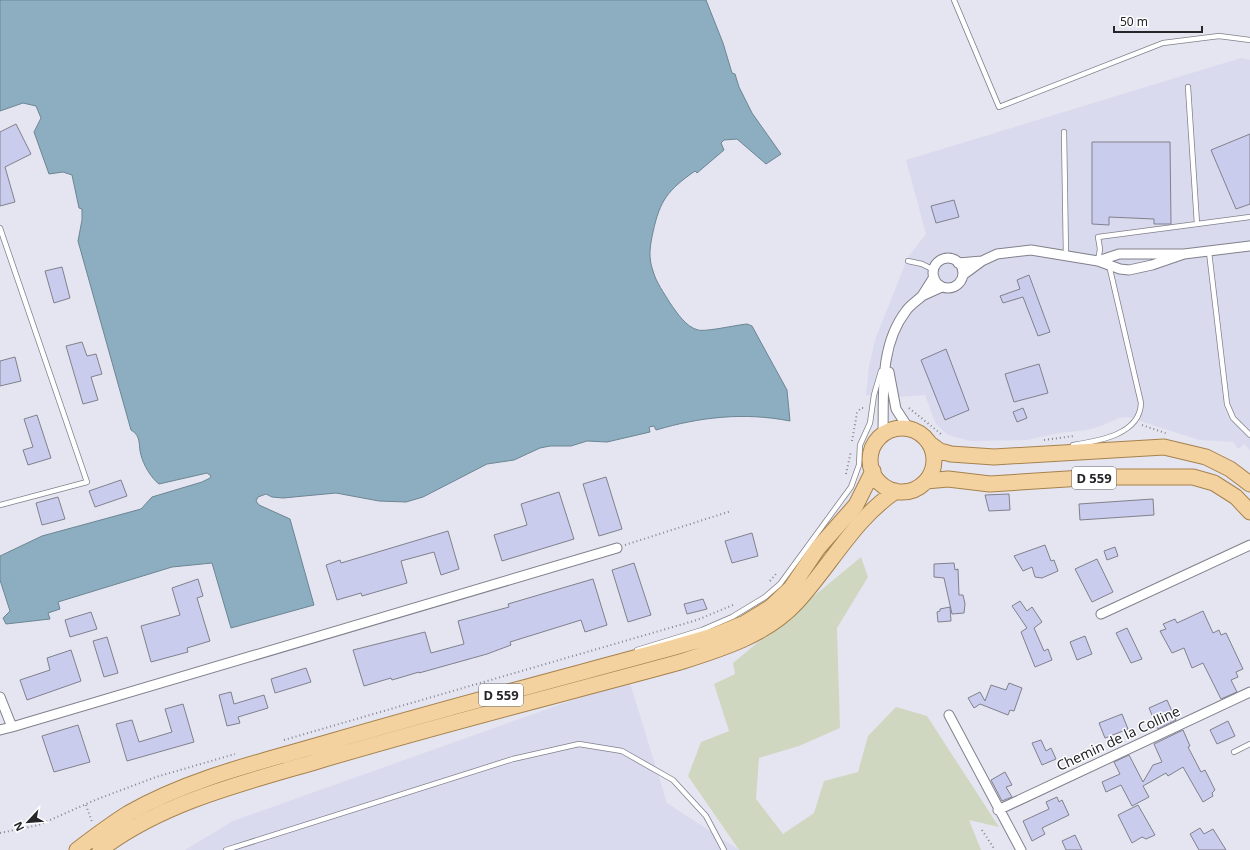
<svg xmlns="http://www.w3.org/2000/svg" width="1250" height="850" viewBox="0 0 1250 850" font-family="'Noto Sans',sans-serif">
<rect width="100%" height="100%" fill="#e4e5f1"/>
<path fill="#d9daed" d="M1241,58L1250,60V451L1245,444L1238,449L1233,442L1199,440L1128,417L1119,418L1101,426L1087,430L1058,433L1027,440L970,441L948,435L936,424L925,395L897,397L866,395L869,366L875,340L908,257L926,234L906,160Z
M629,680L667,803L739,850H185L233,821Z"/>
<path fill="#d0d7c0" d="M861,557L868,577L837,628L840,728L799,746L759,758L756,799L783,834L814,813L824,781L858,772L868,736L896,707L927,716L999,827L969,820L981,850H739L688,776L701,742L729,731L714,684L735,674L733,663Z"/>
<path fill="#8caec0" stroke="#6d8593" d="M0,0H706L723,43L732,73L735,74L739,87L752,113L781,154L766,164L737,139L724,140L721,143L724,150L697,173L695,171C668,190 660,200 653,232C650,246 648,257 653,271C656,282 664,293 670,303C677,313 686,327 698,330C706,332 736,325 747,324L752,326L787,390L790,421C744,412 700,417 656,430L654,426L649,427L650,432L607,442L587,441L571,446H550L540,448L514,460L487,464L423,497L406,502L379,501L336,493L283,498L272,497L266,494L258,497L256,501L259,505L290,519L314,605L231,628L212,563L172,567L58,602L60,609L48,613L50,619L6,624L3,618L10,611L0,580V556L42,536L141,509L152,497L202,482L210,478L211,476L207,473L159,484C151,478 143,464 141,455C138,446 142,436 131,430L78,241L82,220V209L79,208L72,175L63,172L49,174L34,132L41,118L36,106L23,103L0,111Z"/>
<path fill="#cacced" stroke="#80818c" d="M16,124L31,154L5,167L15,202L0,206V132Z
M1250,134V204L1236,209L1211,150Z
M1092,142H1170L1171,224H1154V219L1109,217V225L1092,224Z
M954,200L959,217L936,223L931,206Z
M62,267L70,298L54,303L45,271Z
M1029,275L1050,332L1038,336L1023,297L1003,303L1000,296L1020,289L1017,280Z
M82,342L87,356L96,354L102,374L91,377L98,400L83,404L66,346Z
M946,349L969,410L945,420L921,360Z
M15,357L21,381L0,386V361Z
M1039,364L1048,393L1014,402L1005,374Z
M1023,408L1027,418L1017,422L1013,412Z
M37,415L51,458L28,465L23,450L33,447L24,419Z
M606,477L622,529L599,536L583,484Z
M121,480L127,496L95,507L89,491Z
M559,492L574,539L502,561L494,535L527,525L521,504Z
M1009,494L1010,510L989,511L985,495Z
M58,497L65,519L42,525L36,503Z
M1153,499L1154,515L1080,520L1079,504Z
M448,531L459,569L441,575L434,552L401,561L407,583L362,596L361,593L337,600L326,565L340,560L341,563Z
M752,533L758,556L732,563L725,541Z
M1045,545L1051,561L1054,560L1058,571L1042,578L1035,577L1032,567L1023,571L1014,556Z
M1115,547L1118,556L1107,560L1104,551Z
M1097,559L1113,592L1092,602L1075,569Z
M634,563L651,615L628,622L612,570Z
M954,563L955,570L958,569L959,595H963L965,604L964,613L952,614L944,578L934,577V564Z
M198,579L203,596L197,598L210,641L187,648L188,652L151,662L141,626L180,615L172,588Z
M593,579L607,625L585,632L581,620L510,642L511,645L487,654L419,673V672L392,680L391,678L364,686L353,650L425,632L431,653L464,644L458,621L509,607L508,604Z
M703,599L707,609L687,614L684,604Z
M1020,601L1027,611L1032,607L1042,622L1034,628L1044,651L1048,649L1052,660L1035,667L1021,632L1027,628L1012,606Z
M950,607L951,621L938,622L937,612L940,611V609Z
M1203,611L1213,633L1219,630L1221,635L1226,633L1243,669L1236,672L1238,677L1231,680L1237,692L1221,699L1203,663L1192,668L1184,648L1172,653L1160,631L1166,629L1163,624L1175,619L1177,623Z
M91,612L97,629L70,637L65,620Z
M1127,628L1142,659L1131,663L1116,633Z
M1085,636L1092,654L1077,660L1070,642Z
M107,637L118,673L104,677L93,641Z
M71,650L81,681L27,700L20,680L50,670L47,658Z
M306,668L311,682L275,693L271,679Z
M1009,683L1022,688L1014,711L1010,710L1008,715L980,704L974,708L968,698L980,692L985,701L991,685L1006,690Z
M231,692L234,704L264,695L268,708L238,717L240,723L227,726L219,695Z
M1167,700L1176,720L1158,729L1149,708Z
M183,704L194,742L127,761L116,724L132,720L139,742L172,732L165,709Z
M1122,714L1128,729L1105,738L1099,723Z
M1228,721L1235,736L1217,744L1210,730Z
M78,725L90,762L54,772L42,736Z
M1183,730L1190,746L1188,747L1201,772L1205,770L1215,790L1212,793L1213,796L1203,802L1183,767L1168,776L1166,773L1143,786L1149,797L1132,806L1121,785L1106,792L1102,782L1120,774L1114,762L1129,755L1143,782L1153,765L1162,762L1154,744Z
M1041,740L1046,751L1051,748L1056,759L1042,765L1032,743Z
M1005,772L1012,785L1006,787L1012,797L1002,801L991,780Z
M1057,797L1059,802L1062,800L1069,815L1042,828L1045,834L1032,841L1023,821L1049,809L1046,802Z
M1138,805L1155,835L1146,839L1142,837L1132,843L1118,815Z
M1200,828L1204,834L1213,829L1226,850H1199L1190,834Z
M1075,835L1082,850H1066L1062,841Z"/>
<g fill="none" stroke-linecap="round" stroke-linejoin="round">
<defs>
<path id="service" d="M954,0L999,107L1163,43L1219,36L1250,40
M1064,132L1066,256
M1197,224L1250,217
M0,228L87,482L0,505
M1209,252L1227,404L1233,418L1250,435
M908,261L922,264L934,270
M1098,261L1100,249L1098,237L1197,224L1188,87
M1073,445C1098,441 1140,435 1141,403L1109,265
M637,650L702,630L732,617L765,597L780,584L851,487L859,465L860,445L870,423L874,395L881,371
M1234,752L1250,744
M226,850L513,759L579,744L622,751L673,780L706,816L724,850"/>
<path id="minor" d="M933 273a15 15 0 1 1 30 0a15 15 0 1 1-30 0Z
M982,261L997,254L1031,250L1098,261L1120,269L1129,270L1152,265L1184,254
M1098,261L1119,254H1184L1250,246
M958,263L982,261L963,275
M934,277L922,296L942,287
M889,372L896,409L909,429
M883,435C884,393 879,346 906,311C910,305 917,301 922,296
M1101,614L1250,545
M0,697L12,727L617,548
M949,715L1021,850
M0,730L12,727
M998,810L1250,692"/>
<path id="primary" d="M870 460a32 32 0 1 1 64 0a32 32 0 1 1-64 0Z
M929,443L940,451L951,454L994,457L1164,447L1206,457L1230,469L1250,484
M926,481L948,479L990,484L1098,477H1193L1214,483L1236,497L1250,512
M77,850C94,837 111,824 129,813C192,777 265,761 333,741C446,708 561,678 675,647L713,636L745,623L771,607L791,588L818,548L856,505L873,471
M100,850C163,802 243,783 318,761C438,725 559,695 680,662C721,649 767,635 797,602C831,565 854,519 896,491"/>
</defs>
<use href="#service" stroke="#80818c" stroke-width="6"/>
<use href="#minor" stroke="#80818c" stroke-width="11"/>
<use href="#primary" stroke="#a6824d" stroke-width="17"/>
<path stroke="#85868e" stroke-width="2" stroke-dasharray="1 3" stroke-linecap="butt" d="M909,408L941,434
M1142,425L1168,434
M1044,440L1074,436
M852,441L857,413L861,408H864
M846,474L851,451
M625,545L731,511
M770,581L776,574
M284,740L697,620L733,605
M86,805L92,822
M982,830L995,850
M0,833L39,825L95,800L156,777L235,754"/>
<use href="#service" stroke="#fff" stroke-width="4.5"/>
<use href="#minor" stroke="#fff" stroke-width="9"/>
<use href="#primary" stroke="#f4d2a0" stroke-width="15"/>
</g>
<g text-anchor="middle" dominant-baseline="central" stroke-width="3" stroke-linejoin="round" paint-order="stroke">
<g fill="#fff" stroke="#66666a" stroke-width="1">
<rect x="1072" y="467" width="44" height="22" rx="3"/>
<rect x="479" y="684" width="44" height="22" rx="3"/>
</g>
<g font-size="13" font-weight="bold" fill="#25252a">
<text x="1094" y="478">D 559</text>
<text x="501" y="695">D 559</text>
</g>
<g font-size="14" fill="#25252a" stroke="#fff">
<text transform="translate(1118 738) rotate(-25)">Chemin de la Colline</text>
</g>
</g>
<g transform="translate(28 822) rotate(244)" stroke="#ffffff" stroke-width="3" paint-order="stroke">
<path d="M0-3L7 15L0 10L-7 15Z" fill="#25252a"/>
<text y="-6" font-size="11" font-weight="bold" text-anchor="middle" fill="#25252a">N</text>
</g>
<path d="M1114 26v6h88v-6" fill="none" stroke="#25252a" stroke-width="2"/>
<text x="1120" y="26" font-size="12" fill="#25252a" stroke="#ffffff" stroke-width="3" paint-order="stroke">50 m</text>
</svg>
